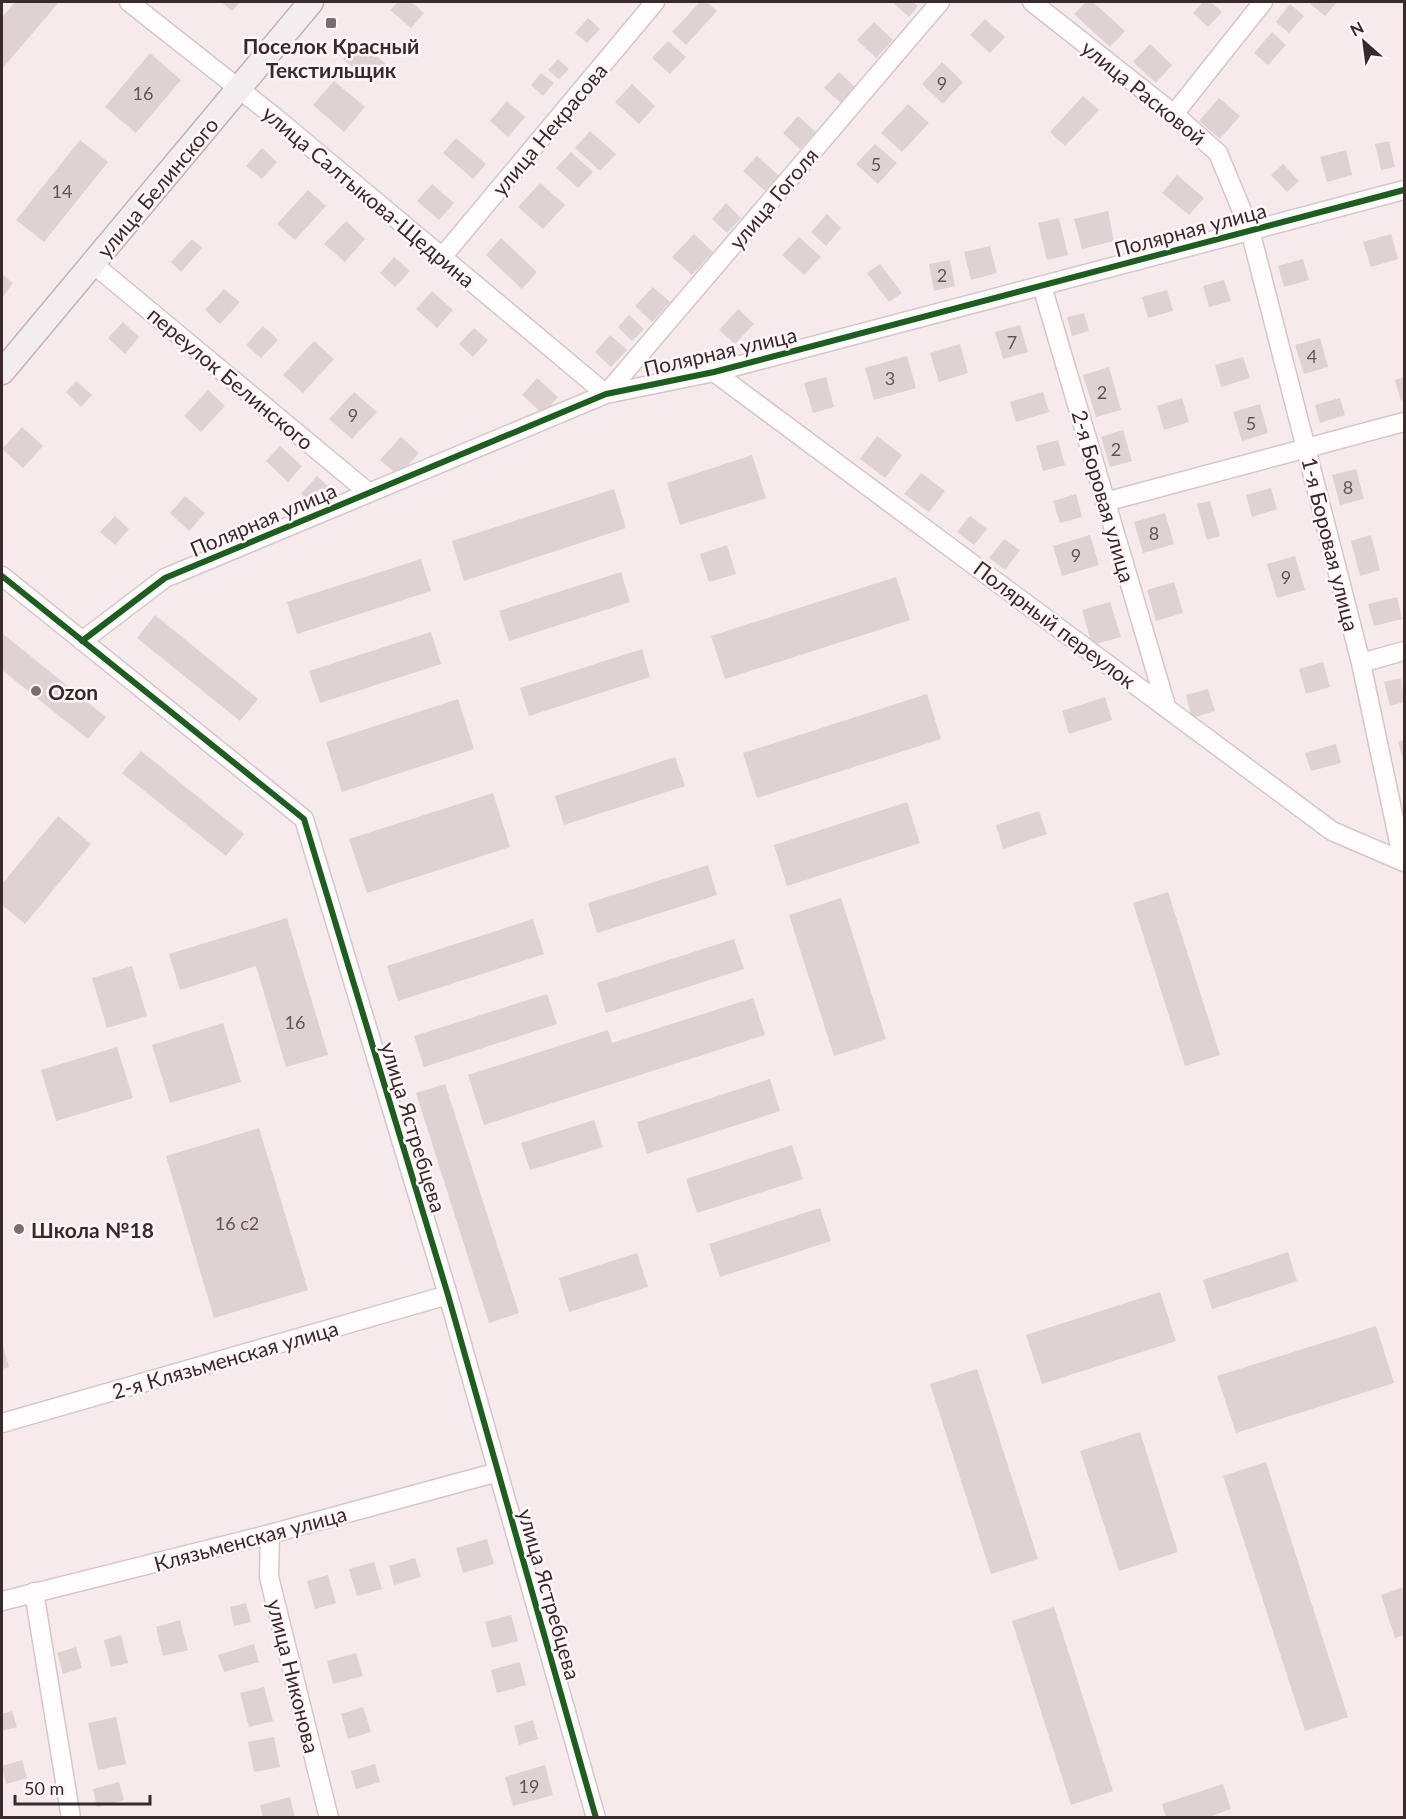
<svg xmlns="http://www.w3.org/2000/svg" width="1406" height="1819" viewBox="0 0 1406 1819" font-family="Lato,sans-serif">
<rect width="100%" height="100%" fill="#f7eaec"/>
<path fill="#dfd2d2" d="M15,2H59L2,69V17Z
M221,2H240L232,11Z
M398,2H411L424,13L411,28L390,10Z
M700,2H707L717,11L686,45L672,32Z
M892,2H913L918,6L909,17Z
M1086,2H1093L1125,31L1110,47L1074,14Z
M1203,2H1211L1222,12L1208,27L1193,13Z
M1308,2H1337L1325,16Z
M1290,4L1304,16L1289,33L1276,22Z
M588,18L600,29L587,43L575,33Z
M985,19L1005,37L990,53L970,35Z
M874,22L893,40L876,58L857,40Z
M1272,32L1286,45L1268,65L1254,53Z
M359,41L386,64L370,83L343,59Z
M668,41L686,57L670,74L652,58Z
M1150,44L1172,65L1156,83L1133,62Z
M150,53L181,80L136,133L105,107Z
M558,59L569,69L559,79L548,70Z
M942,62L963,82L943,104L922,84Z
M839,72L855,87L841,103L824,88Z
M541,73L554,83L543,96L531,85Z
M334,81L365,107L344,132L313,105Z
M632,84L655,106L639,124L615,102Z
M1083,96L1099,110L1065,146L1050,132Z
M1219,98L1240,116L1220,139L1199,121Z
M507,101L525,117L508,137L490,121Z
M908,104L929,123L902,152L881,133Z
M798,116L816,132L800,149L783,133Z
M590,131L616,154L600,171L575,148Z
M456,138L486,164L473,179L443,153Z
M80,140L108,162L44,242L16,220Z
M1389,141L1395,167L1381,170L1375,144Z
M875,144L897,163L878,184L856,164Z
M262,148L277,162L262,179L246,166Z
M1346,150L1352,175L1327,182L1320,157Z
M571,152L593,172L578,188L556,168Z
M757,156L779,176L765,191L743,171Z
M1283,164L1299,181L1287,192L1271,175Z
M1177,175L1204,198L1189,215L1162,193Z
M540,183L565,205L543,229L518,207Z
M432,184L454,203L439,220L417,201Z
M308,190L326,206L295,240L277,224Z
M726,203L741,218L727,233L712,219Z
M1108,211L1114,241L1082,249L1074,219Z
M827,214L841,228L826,246L811,232Z
M1059,218L1068,255L1047,260L1038,223Z
M346,221L365,239L345,262L324,244Z
M694,234L713,252L692,275L672,257Z
M1391,234L1398,259L1371,267L1363,242Z
M799,237L821,257L804,275L782,255Z
M501,238L537,272L522,289L486,255Z
M192,239L202,248L181,272L171,262Z
M990,246L997,273L971,280L964,252Z
M394,257L410,271L395,287L380,273Z
M1303,259L1309,280L1284,287L1278,266Z
M950,260L955,286L934,291L929,264Z
M880,264L902,293L889,302L867,273Z
M2,274L13,283L2,298Z
M1224,280L1231,301L1209,307L1203,286Z
M653,287L670,302L652,322L635,306Z
M224,289L240,302L220,324L205,310Z
M1167,290L1173,311L1148,318L1142,297Z
M432,291L453,310L437,328L416,309Z
M738,309L754,324L735,344L719,330Z
M1084,313L1089,331L1072,336L1067,317Z
M629,315L644,329L632,341L618,327Z
M123,322L139,337L125,354L108,338Z
M1020,325L1028,352L1003,359L995,332Z
M263,326L278,340L261,358L246,345Z
M474,328L488,340L473,357L459,344Z
M610,335L627,350L611,367L595,352Z
M1320,338L1328,367L1304,374L1295,345Z
M314,341L334,359L303,393L283,375Z
M960,344L968,373L939,382L930,353Z
M907,356L916,388L874,400L865,368Z
M1243,357L1250,378L1221,387L1215,365Z
M1109,367L1121,410L1096,417L1083,375Z
M826,377L834,407L813,413L804,383Z
M1404,377V400L1401,401L1395,380Z
M537,378L558,397L543,414L522,395Z
M76,381L92,395L81,407L66,392Z
M208,390L225,406L201,432L184,416Z
M354,392L377,412L352,439L329,419Z
M1043,392L1049,412L1016,422L1010,402Z
M1182,398L1189,422L1164,430L1157,406Z
M1340,398L1345,415L1320,423L1315,405Z
M1260,404L1268,433L1242,441L1233,412Z
M22,427L43,446L23,468L2,449Z
M1123,430L1132,461L1110,467L1101,437Z
M877,436L902,455L885,478L860,459Z
M401,437L419,453L399,476L380,460Z
M1058,440L1065,465L1043,471L1036,446Z
M280,446L302,466L288,482L266,461Z
M752,455L766,498L680,525L667,483Z
M1356,469L1364,499L1340,505L1332,475Z
M921,473L945,491L929,512L904,494Z
M317,476L335,493L319,510L301,494Z
M1271,488L1277,509L1252,517L1246,495Z
M614,489L626,528L464,581L452,541Z
M1076,494L1082,517L1060,523L1053,501Z
M185,496L205,513L189,531L170,513Z
M1210,501L1220,536L1207,540L1197,504Z
M1165,513L1174,544L1143,553L1134,522Z
M115,516L129,529L115,545L100,532Z
M970,516L987,529L974,545L957,532Z
M1090,535L1099,565L1062,576L1053,546Z
M1371,535L1380,570L1360,576L1351,541Z
M1004,539L1020,550L1005,570L989,558Z
M727,545L736,574L709,582L700,554Z
M1295,556L1305,590L1277,598L1267,564Z
M421,559L431,591L297,634L287,602Z
M621,572L630,602L509,641L499,611Z
M896,577L910,620L725,679L711,636Z
M1174,582L1183,613L1156,621L1147,590Z
M1397,597L1402,619L1374,626L1368,604Z
M1110,602L1121,637L1092,645L1082,610Z
M155,615L258,699L240,721L137,638Z
M431,632L441,664L320,703L309,671Z
M2,633L106,717L88,739L2,670Z
M642,649L650,677L529,716L520,688Z
M1323,662L1330,687L1306,694L1299,669Z
M1401,678L1404,702L1390,706L1384,682Z
M1208,689L1215,711L1192,718L1186,695Z
M927,694L941,739L757,798L743,753Z
M1105,697L1112,720L1069,734L1062,711Z
M458,699L474,749L342,792L326,742Z
M1404,740V763L1398,742Z
M1336,744L1341,763L1311,771L1305,753Z
M141,751L244,834L226,856L122,773Z
M675,757L685,786L564,825L555,796Z
M493,793L510,847L367,893L349,839Z
M907,802L920,843L787,886L774,845Z
M1039,811L1047,834L1003,849L996,825Z
M58,816L91,844L25,924L2,905V884Z
M708,865L717,895L597,933L588,903Z
M1168,892L1220,1055L1185,1066L1133,903Z
M841,898L886,1039L834,1056L789,915Z
M287,918L328,1055L286,1067L256,966L180,990L169,954Z
M533,919L544,954L398,1001L387,966Z
M734,939L744,969L606,1013L597,983Z
M132,966L147,1016L107,1028L92,978Z
M547,994L557,1024L424,1067L414,1036Z
M753,998L765,1035L484,1125L468,1075L608,1030L612,1043Z
M223,1023L241,1082L170,1103L152,1045Z
M117,1047L133,1098L56,1121L41,1070Z
M770,1079L780,1111L647,1154L637,1122Z
M445,1084L519,1313L489,1323L416,1093Z
M594,1120L603,1147L530,1170L521,1143Z
M259,1128L308,1290L214,1318L166,1156Z
M792,1145L803,1179L697,1213L686,1179Z
M820,1208L831,1241L720,1277L709,1244Z
M1288,1252L1297,1281L1212,1309L1203,1280Z
M637,1253L648,1287L569,1312L559,1278Z
M1160,1292L1176,1341L1042,1384L1026,1335Z
M1376,1326L1394,1383L1236,1433L1217,1376Z
M2,1342L9,1367L2,1369Z
M977,1369L1038,1559L991,1574L930,1384Z
M1140,1432L1178,1552L1119,1571L1080,1451Z
M1266,1462L1348,1717L1305,1731L1223,1476Z
M487,1539L494,1564L463,1573L456,1548Z
M415,1558L421,1577L394,1585L389,1566Z
M374,1562L382,1589L357,1596L349,1569Z
M328,1575L336,1603L315,1609L307,1581Z
M1404,1587V1635L1395,1638L1381,1595Z
M246,1603L251,1622L234,1626L230,1607Z
M1054,1607L1113,1791L1071,1805L1012,1621Z
M511,1615L518,1641L492,1648L485,1622Z
M180,1620L188,1650L163,1656L156,1627Z
M121,1635L128,1663L111,1667L104,1640Z
M254,1644L259,1662L224,1672L218,1655Z
M76,1647L82,1668L63,1674L57,1653Z
M356,1653L363,1676L333,1684L327,1661Z
M520,1662L526,1685L497,1693L491,1670Z
M264,1687L273,1721L249,1727L240,1693Z
M363,1707L371,1732L348,1739L341,1714Z
M12,1711L17,1727L2,1731V1714Z
M116,1717L126,1764L98,1770L88,1723Z
M533,1720L538,1739L519,1745L514,1726Z
M274,1737L280,1767L254,1772L248,1742Z
M22,1760L27,1778L6,1784L2,1766Z
M375,1764L380,1782L356,1789L351,1771Z
M545,1765L553,1795L513,1806L505,1777Z
M119,1782L124,1800L97,1807L93,1789Z
M1223,1784L1231,1809L1206,1818H1166L1162,1804Z
M290,1797L295,1818H263L260,1805Z"/>
<g fill="none" stroke-linecap="round" stroke-linejoin="round">
<defs>
<path id="minor" d="M129,2L276,118L606,394L940,2
M1032,2L1174,114L1218,153L1250,230L1361,663L1403,861L1404,860
M1174,114L1263,2
M442,257L655,2
M92,263L369,493
M1042,286L1166,706
M714,372L1332,831L1404,862
M1105,502L1404,422
M2,576L304,819L448,1295L596,1818
M82,641L165,578L606,394L714,372L1404,190
M1361,663L1404,651
M2,1423L448,1295
M270,1534L269,1577L329,1818
M34,1592L71,1818
M2,1601L270,1534L498,1472"/>
<path id="major" d="M2,372L311,2"/>
</defs>
<use href="#minor" stroke="#d5c7c9" stroke-width="21"/>
<use href="#major" stroke="#c4b3b9" stroke-width="27"/>
<use href="#minor" stroke="#fefcfc" stroke-width="18"/>
<use href="#major" stroke="#f4edf0" stroke-width="24"/>
<defs>
<path id="cycleway" d="M2,576L304,819L448,1295L596,1818
M82,641L165,578L606,394L714,372L1404,190"/>
</defs>
<use href="#cycleway" stroke="#fff6f8" stroke-width="10"/>
<use href="#cycleway" stroke="#1b5e20" stroke-width="6"/>
</g>
<g fill="#7c6d6f" stroke="#fff6f8" stroke-width="2">
<rect x="325" y="17" width="12" height="12" rx="3"/>
<circle cx="36" cy="691" r="6"/>
<circle cx="19" cy="1229" r="6"/>
</g>
<g text-anchor="middle" dominant-baseline="central" stroke-width="5" stroke-linejoin="round" paint-order="stroke">
<g font-size="18" fill="#645657">
<text x="942" y="83">9</text>
<text x="143" y="93">16</text>
<text x="876" y="164">5</text>
<text x="62" y="191">14</text>
<text x="942" y="275">2</text>
<text x="1012" y="342">7</text>
<text x="1312" y="356">4</text>
<text x="890" y="378">3</text>
<text x="1102" y="392">2</text>
<text x="353" y="415">9</text>
<text x="1251" y="423">5</text>
<text x="1116" y="449">2</text>
<text x="1348" y="487">8</text>
<text x="1154" y="533">8</text>
<text x="1076" y="555">9</text>
<text x="1286" y="577">9</text>
<text x="295" y="1022">16</text>
<text x="237" y="1223">16 с2</text>
<text x="529" y="1786">19</text>
</g>
<g font-size="21" font-weight="bold" fill="#392a2c" stroke="#fff6f8" text-anchor="start">
<text x="331" y="45" text-anchor="middle">Поселок Красный<tspan x="331" dy="24">Текстильщик</tspan></text>
<text x="48" y="691">Ozon</text>
<text x="31" y="1229">Школа №18</text>
</g>
<g font-size="21" fill="#392a2c" stroke="#fff6f8">
<text transform="translate(1144 92) rotate(39)">улица Расковой</text>
<text transform="translate(549 129) rotate(-50)">улица Некрасова</text>
<text transform="translate(157 187) rotate(-50)">улица Белинского</text>
<text transform="translate(369 196) rotate(40)">улица Салтыкова-Щедрина</text>
<text transform="translate(773 198) rotate(-50)">улица Гоголя</text>
<text transform="translate(1190 229) rotate(-15)">Полярная улица</text>
<text transform="translate(720 351) rotate(-13)">Полярная улица</text>
<text transform="translate(231 378) rotate(40)">переулок Белинского</text>
<text transform="translate(1104 496) rotate(74)">2-я Боровая улица</text>
<text transform="translate(263 519) rotate(-23)">Полярная улица</text>
<text transform="translate(1331 544) rotate(76)">1-я Боровая улица</text>
<text transform="translate(1055 624) rotate(37)">Полярный переулок</text>
<text transform="translate(414 1127) rotate(73)">улица Ястребцева</text>
<text transform="translate(225 1359) rotate(-16)">2-я Клязьменская улица</text>
<text transform="translate(250 1538) rotate(-15)">Клязьменская улица</text>
<text transform="translate(550 1594) rotate(74)">улица Ястребцева</text>
<text transform="translate(294 1676) rotate(76)">улица Никонова</text>
</g>
</g>
<rect width="1406" height="1819" fill="none" stroke="#392a2c" stroke-width="6"/>
<g transform="translate(1364 42) rotate(332)" stroke="#fff6f8" stroke-width="4.5" paint-order="stroke">
<path d="M0-4.5L10 22L0 15L-10 22Z" fill="#392a2c"/>
<text y="-9" font-size="16" font-weight="bold" text-anchor="middle" fill="#392a2c">N</text>
</g>
<path d="M15 1795v9h135v-9" fill="none" stroke="#392a2c" stroke-width="3"/>
<text x="24" y="1795" font-size="18" fill="#392a2c" stroke="#fff6f8" stroke-width="4.5" paint-order="stroke">50 m</text>
</svg>
